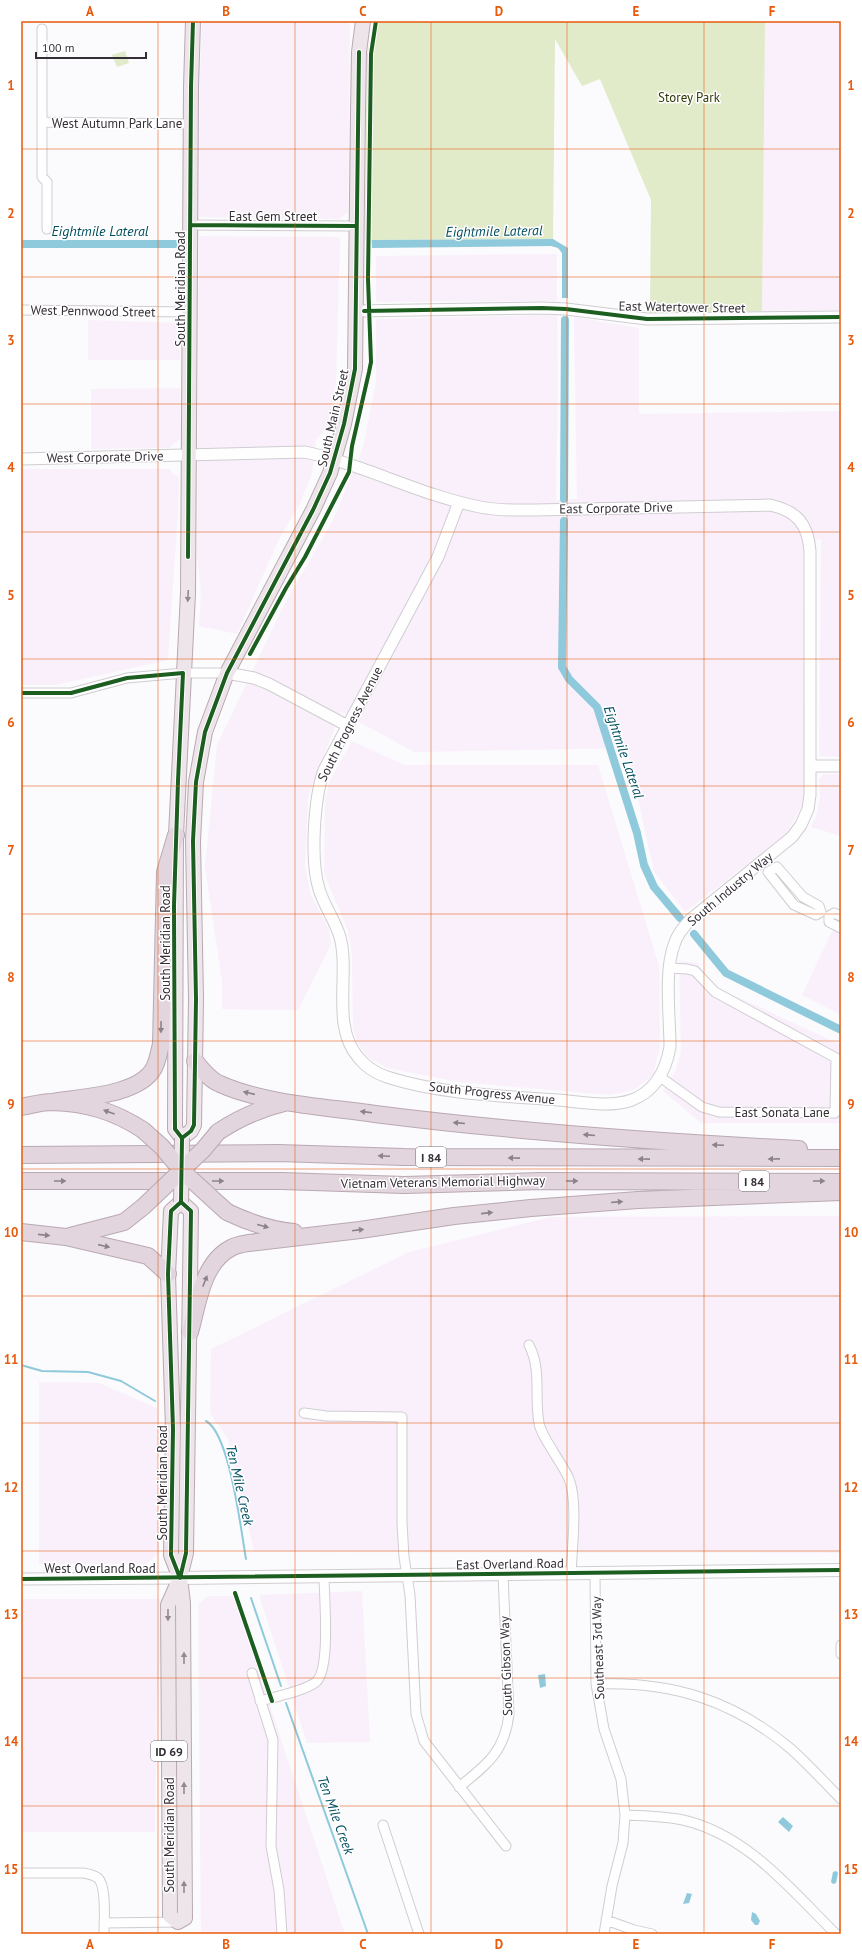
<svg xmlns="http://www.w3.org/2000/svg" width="862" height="1955" viewBox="0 0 862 1955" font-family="'PT Sans',sans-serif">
<rect width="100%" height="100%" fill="#fbfafc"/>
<path fill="#f9f0fc" d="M202,21H350L348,212L339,219L199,217L200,76Z
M765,21H841V310L762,311Z
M199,236L340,237L336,383L331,414L327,427L316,440L312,474L299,505L279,539L237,634L199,626L201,593L197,555Z
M557,254V301L376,302V256Z
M557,315L558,379L556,500L577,499L574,317L639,328V414L841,411V757L819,756L821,539L803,541L804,803L786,834L685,912L654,872L627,748L414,752L341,712L308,796L305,865L310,893L329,929L331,945L298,1010L222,1009V981L205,867L217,745L284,605L333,520L363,448L376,381V319Z
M88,320L180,323V360H88Z
M180,388L181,438L169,448L91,449V389Z
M21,469H170L172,473L179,477L178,512L168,660L56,685H21Z
M352,741L404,765H598L659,966L660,1047L653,1075L634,1090L610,1095L459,1082L387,1068L369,1058L357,1043L353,1028L352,955L348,931L324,873L325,800L330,780Z
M824,774H841V836L811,827L816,817L820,797L819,779Z
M841,926V1015L802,995L832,931Z
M679,961L697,963L716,987L841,1045V1123H701L663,1091L675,1072L681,1052Z
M841,1216V1553L254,1552L228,1439L210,1413L211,1349L409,1252L550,1217Z
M39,1382L99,1383L157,1408L159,1553L146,1564H39Z
M362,1591L370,1742L307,1743L259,1595Z
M208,1596H234L345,1934H201L198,1604Z
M21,1599H165L157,1695L155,1832H21Z"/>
<path fill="#e1eac9" d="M374,21H765L762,311L650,313L651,200L600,79L582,86L555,39L553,239L365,240L367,54Z
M125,51L129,63L117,67L112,55Z"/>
<path fill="#8ec9dc" d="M553,239L568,248V298H562V253L558,248L551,246L372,248L371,240Z
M545,1674L546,1686L540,1688L538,1675Z
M783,1817L793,1826L789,1832L778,1822Z
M836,1871L838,1873L836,1883L833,1884L831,1882L833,1872Z
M687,1893L692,1894L689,1903L683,1904Z
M752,1912L756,1914L760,1921L758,1925H755L751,1920Z"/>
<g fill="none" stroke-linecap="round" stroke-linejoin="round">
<path stroke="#8ec9dc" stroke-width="2" d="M21,1365L42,1371L88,1372L121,1381L155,1401
M206,1421C230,1434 241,1531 246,1559
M251,1598L281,1686
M286,1703L368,1934"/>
<path stroke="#8ec9dc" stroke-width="8" d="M21,244H179
M564,499L565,320
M564,521L562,667L569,679L597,707L637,833L644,865L654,887L680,918
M694,934L726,973L841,1030"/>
<defs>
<path id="minor" d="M42,29V177L47,182V229
M42,122L192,124
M190,225L356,226
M21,310L190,312
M21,693H71L127,678L183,673H227
M777,867L803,897L819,906L821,912L816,915L794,905L768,872Z
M829,916V922L841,928
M829,916L834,913L841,916
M660,1077L702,1107L719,1112L835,1113L836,1058L715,992L695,971L687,969L669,968
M529,1345C542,1370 534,1396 539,1423C541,1437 563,1464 569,1479C578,1501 572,1549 571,1574
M304,1413L326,1416L402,1417V1523L404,1557L410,1595L416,1714L424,1741L506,1846
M595,1573L596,1684L604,1729L621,1779L625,1815L623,1843L612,1886L604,1934
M841,1645V1654
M252,1673L273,1740L271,1846L279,1890L282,1934
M596,1684C671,1681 733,1700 791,1749C808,1764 824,1782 841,1799
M260,1701C274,1697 305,1691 316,1682C331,1669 324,1596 324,1576
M459,1787C487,1765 505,1751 509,1714L503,1575
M625,1815C645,1816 664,1816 683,1820C748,1835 791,1890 836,1934
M383,1825L419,1934
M21,1873H83C89,1874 94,1875 98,1878C107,1887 104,1921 104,1934
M606,1920L634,1930L652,1934
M104,1923L178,1922"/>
<path id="tertiary" d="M356,311L542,308L566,309L647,319L841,317
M21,459L305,452C365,465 420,495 480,507C499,511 517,510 535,510L770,505C797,511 808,524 810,551V795L808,809L801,825L792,837L691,919C684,927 677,934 674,945C664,971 670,1018 670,1047C666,1070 655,1091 632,1100C609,1108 581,1102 558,1100C503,1096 439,1094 387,1077C375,1073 365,1066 358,1057C331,1026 350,974 340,937C335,920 324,906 319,889C310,860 314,798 324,770L438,557L459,502
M227,673L254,678L269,684L348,726
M811,766H841
M21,1579L180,1578"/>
<path id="secondary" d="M180,1578L841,1570"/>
<path id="primary" d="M193,21L191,87L188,593L176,835L175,1129L182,1138L191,1131L194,1125L196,999L193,841L196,782L205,732L227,673L313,510L330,473L344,424L355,369L358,113L359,52L363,21
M178,1922L170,1916L168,1605L180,1578L186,1553L191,1211L181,1202L171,1211L168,1274L173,1429L171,1555L180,1578L183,1603L185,1918L178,1922"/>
<path id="motorway" d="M195,1061C202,1070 210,1080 220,1084C265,1104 327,1107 375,1114C516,1132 658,1142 799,1149
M51,1102C80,1097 139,1096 154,1068C158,1060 159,1052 161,1044L165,872L176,835
M21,1107C31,1105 42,1102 52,1102C86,1103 114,1111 143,1130
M218,1132C239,1118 259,1109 284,1103
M21,1155L278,1153L404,1157L841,1158
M21,1181H282L404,1185L540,1181L841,1182
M227,1212C248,1222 270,1230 294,1232
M21,1232L66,1237L148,1256L168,1274
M70,1236L124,1222L143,1207
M190,1332C198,1304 202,1263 231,1248C236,1245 243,1244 249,1243L360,1230L454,1216L531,1208L638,1200L841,1192"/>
</defs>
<use href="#minor" stroke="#d0cdd1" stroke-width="11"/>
<use href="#tertiary" stroke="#d0cdd1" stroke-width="13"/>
<use href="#secondary" stroke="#d0cdd1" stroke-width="14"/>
<use href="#primary" stroke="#b9a9b2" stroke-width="16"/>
<use href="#motorway" stroke="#b9a9b2" stroke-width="18"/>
<use href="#minor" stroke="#fefeff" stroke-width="9"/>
<use href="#tertiary" stroke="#fefeff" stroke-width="11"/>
<use href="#secondary" stroke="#fefeff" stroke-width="12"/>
<use href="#primary" stroke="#eee5ea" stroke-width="14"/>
<use href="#motorway" stroke="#e3d5dd" stroke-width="16"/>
<defs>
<path id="primary-bridge" d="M181,1202L182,1138"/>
<path id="motorway-bridge" d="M143,1130L162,1147L181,1170L227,1212
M143,1207L203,1150L218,1132"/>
</defs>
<use href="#primary-bridge" stroke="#b9a9b2" stroke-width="16" stroke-linecap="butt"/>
<use href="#motorway-bridge" stroke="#b9a9b2" stroke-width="18" stroke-linecap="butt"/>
<use href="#primary-bridge" stroke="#eee5ea" stroke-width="14"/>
<use href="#motorway-bridge" stroke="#e3d5dd" stroke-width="16"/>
<defs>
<path id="cycleway" d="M190,225L356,226
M364,311L542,308L566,309L647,319L841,317
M188,557L191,87L193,21
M250,654L286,588L305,557L349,472L352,446L369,372L371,362L368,279L371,54L376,21
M21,693H71L127,678L183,673L178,781L174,905L175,1129L182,1138L181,1202L171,1211L168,1274L173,1429L171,1555L180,1578
M182,1138L191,1131L194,1125L196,999L193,841L196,782L205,732L227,673L313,510L330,473L344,424L355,369L359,52
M180,1578L186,1553L191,1211L181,1202
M21,1579L841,1570
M235,1593L272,1701"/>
</defs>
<use href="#cycleway" stroke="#fff" stroke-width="6"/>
<use href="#cycleway" stroke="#1b5e20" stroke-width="4"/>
</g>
<defs><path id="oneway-solid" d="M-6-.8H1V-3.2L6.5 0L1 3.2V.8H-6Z"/></defs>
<g fill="#918a90">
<use href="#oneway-solid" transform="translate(188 596) rotate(93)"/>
<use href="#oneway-solid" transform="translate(168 1615) rotate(90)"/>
<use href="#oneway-solid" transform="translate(184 1658) rotate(-90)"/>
<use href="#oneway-solid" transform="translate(184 1788) rotate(-90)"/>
<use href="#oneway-solid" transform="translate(184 1887) rotate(-90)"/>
</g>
<g fill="#8c828a">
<use href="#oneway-solid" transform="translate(161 1027) rotate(91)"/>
<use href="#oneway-solid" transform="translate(249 1093) rotate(-167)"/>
<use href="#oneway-solid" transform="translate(109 1112) rotate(-160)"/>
<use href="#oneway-solid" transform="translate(366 1112) rotate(-173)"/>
<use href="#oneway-solid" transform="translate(459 1123) rotate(-175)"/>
<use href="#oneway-solid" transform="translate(589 1135) rotate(-175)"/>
<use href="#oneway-solid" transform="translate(718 1145) rotate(-177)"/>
<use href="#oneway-solid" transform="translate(384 1156) rotate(-178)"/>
<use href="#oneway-solid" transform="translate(514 1158) rotate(-179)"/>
<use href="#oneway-solid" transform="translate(644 1159) rotate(-179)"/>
<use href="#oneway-solid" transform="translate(774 1159) rotate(179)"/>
<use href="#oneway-solid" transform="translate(60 1181)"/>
<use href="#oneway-solid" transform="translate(218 1181)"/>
<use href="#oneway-solid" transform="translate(572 1181)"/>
<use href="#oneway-solid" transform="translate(819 1181)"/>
<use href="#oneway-solid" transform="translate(617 1202) rotate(-5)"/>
<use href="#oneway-solid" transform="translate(487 1213) rotate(-6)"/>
<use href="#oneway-solid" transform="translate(263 1226) rotate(15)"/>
<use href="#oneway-solid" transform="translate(358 1230) rotate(-7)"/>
<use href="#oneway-solid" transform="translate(44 1235) rotate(6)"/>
<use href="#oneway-solid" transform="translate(104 1246) rotate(13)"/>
<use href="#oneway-solid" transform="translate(205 1281) rotate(-69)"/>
</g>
<path fill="none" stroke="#e8590c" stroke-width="1" stroke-opacity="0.55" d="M158,21V1934M295,21V1934M431,21V1934M567,21V1934M704,21V1934M21,149H841M21,277H841M21,404H841M21,532H841M21,659H841M21,786H841M21,914H841M21,1041H841M21,1169H841M21,1296H841M21,1423H841M21,1551H841M21,1678H841M21,1806H841"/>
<g text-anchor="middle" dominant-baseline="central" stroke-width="3" stroke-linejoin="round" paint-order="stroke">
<g fill="#fff" stroke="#716d72" stroke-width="1">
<rect x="416" y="1147" width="30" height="20" rx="3"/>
<rect x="739" y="1171" width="30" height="20" rx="3"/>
<rect x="151" y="1741" width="36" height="20" rx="3"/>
</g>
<g font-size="12" font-weight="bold" fill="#342e36">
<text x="431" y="1157">I 84</text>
<text x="754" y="1181">I 84</text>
<text x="169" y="1751">ID 69</text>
</g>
<g font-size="13" fill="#2f3905" stroke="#fff">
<text x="689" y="97">Storey Park</text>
</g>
<g font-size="13" fill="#342e36" stroke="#fff">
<text x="117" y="123">West Autumn Park Lane</text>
<text x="273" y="216">East Gem Street</text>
<text transform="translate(180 289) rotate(-90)">South Meridian Road</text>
<text transform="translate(682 307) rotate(1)">East Watertower Street</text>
<text transform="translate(93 311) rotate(1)">West Pennwood Street</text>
<text transform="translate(333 418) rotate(-77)">South Main Street</text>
<text transform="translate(105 457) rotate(-1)">West Corporate Drive</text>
<text transform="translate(616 508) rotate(-1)">East Corporate Drive</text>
<text transform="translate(350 724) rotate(-63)">South Progress Avenue</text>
<text transform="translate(730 889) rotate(-40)">South Industry Way</text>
<text transform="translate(165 943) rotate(-90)">South Meridian Road</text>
<text transform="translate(492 1093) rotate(6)">South Progress Avenue</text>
<text x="782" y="1112">East Sonata Lane</text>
<text transform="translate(443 1182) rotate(-1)">Vietnam Veterans Memorial Highway</text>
<text transform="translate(162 1483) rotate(-90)">South Meridian Road</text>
<text transform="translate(510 1564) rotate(-1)">East Overland Road</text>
<text x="100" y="1568">West Overland Road</text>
<text transform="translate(598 1648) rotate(-92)">Southeast 3rd Way</text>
<text transform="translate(506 1666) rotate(-92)">South Gibson Way</text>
<text transform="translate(169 1835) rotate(-90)">South Meridian Road</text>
</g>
<g font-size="14" font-style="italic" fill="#004e60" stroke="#fff">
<text x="100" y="231">Eightmile Lateral</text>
<text transform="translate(494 231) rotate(-1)">Eightmile Lateral</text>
<text transform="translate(624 752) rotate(71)">Eightmile Lateral</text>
<text transform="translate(240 1485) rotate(77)">Ten Mile Creek</text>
<text transform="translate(336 1815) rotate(70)">Ten Mile Creek</text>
</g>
</g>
<rect width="862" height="1955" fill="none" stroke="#ffffff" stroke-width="44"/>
<path d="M36 52v6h110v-6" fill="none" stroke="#342e36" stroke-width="2"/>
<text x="42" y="52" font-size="12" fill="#342e36" stroke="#ffffff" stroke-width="3" paint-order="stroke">100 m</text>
<rect x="22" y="22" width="818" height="1911" fill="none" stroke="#e8590c" stroke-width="1.5"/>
<g font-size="13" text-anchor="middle" font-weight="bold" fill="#e8590c">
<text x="90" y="16">A</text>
<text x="226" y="16">B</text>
<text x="363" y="16">C</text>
<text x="499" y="16">D</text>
<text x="636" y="16">E</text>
<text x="772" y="16">F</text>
<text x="11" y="90">1</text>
<text x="851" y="90">1</text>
<text x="11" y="218">2</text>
<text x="851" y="218">2</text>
<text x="11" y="345">3</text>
<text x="851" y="345">3</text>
<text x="11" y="472">4</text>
<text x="851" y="472">4</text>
<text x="11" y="600">5</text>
<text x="851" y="600">5</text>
<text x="11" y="727">6</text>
<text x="851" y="727">6</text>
<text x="11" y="855">7</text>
<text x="851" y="855">7</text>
<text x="11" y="982">8</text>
<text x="851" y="982">8</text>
<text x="11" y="1109">9</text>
<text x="851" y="1109">9</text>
<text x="11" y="1237">10</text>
<text x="851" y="1237">10</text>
<text x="11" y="1364">11</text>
<text x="851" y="1364">11</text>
<text x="11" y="1492">12</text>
<text x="851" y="1492">12</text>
<text x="11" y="1619">13</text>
<text x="851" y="1619">13</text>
<text x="11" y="1746">14</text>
<text x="851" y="1746">14</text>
<text x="11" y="1874">15</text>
<text x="851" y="1874">15</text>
<text x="90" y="1949">A</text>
<text x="226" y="1949">B</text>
<text x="363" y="1949">C</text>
<text x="499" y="1949">D</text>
<text x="636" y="1949">E</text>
<text x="772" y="1949">F</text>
</g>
</svg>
